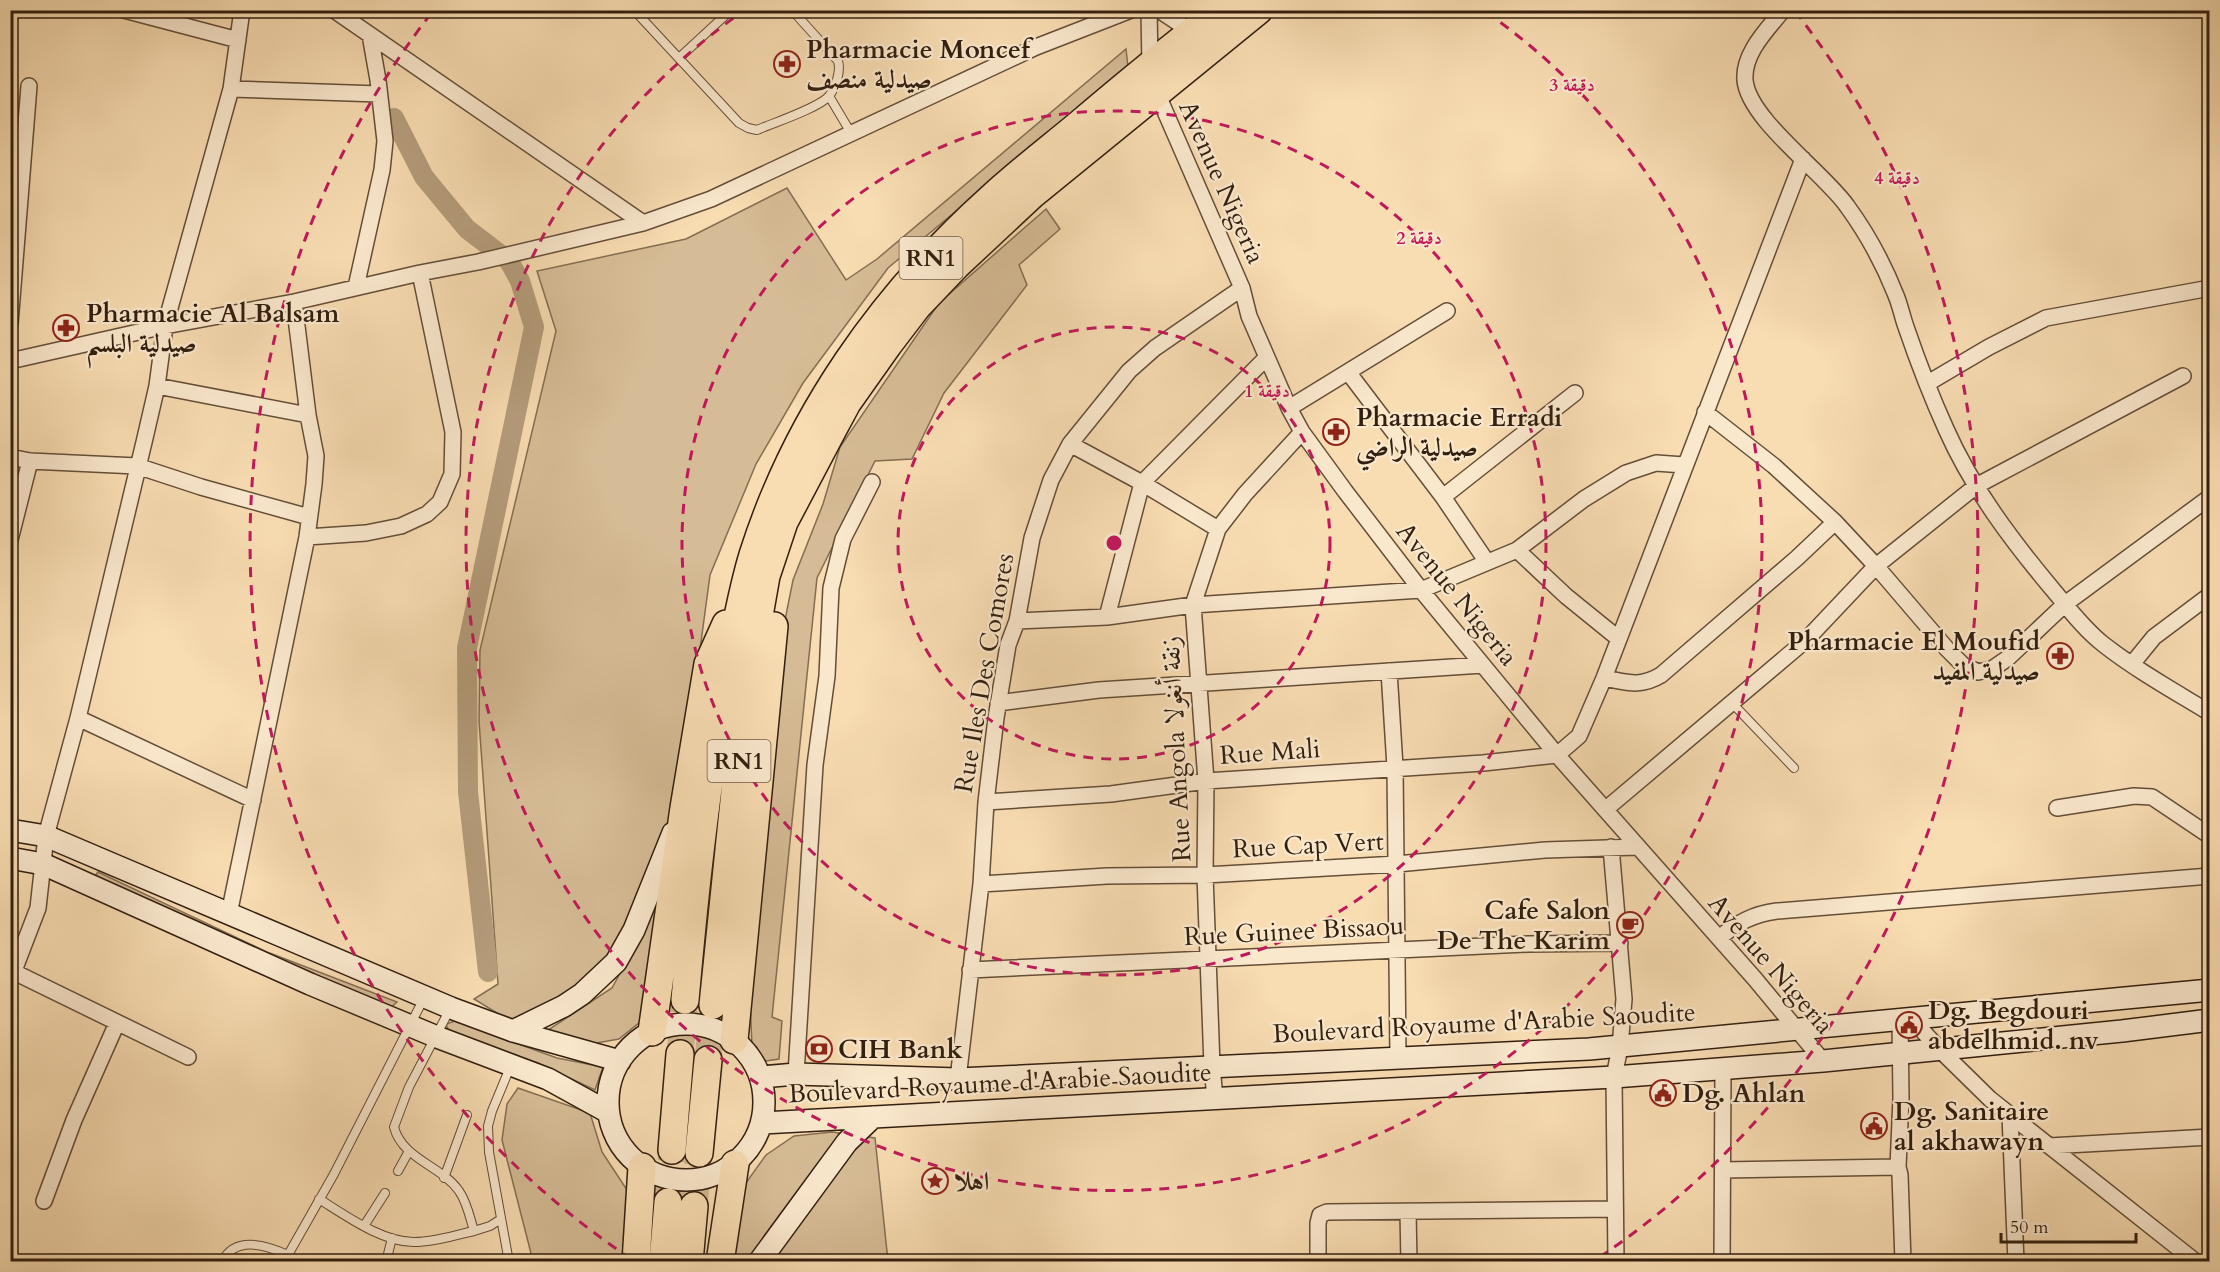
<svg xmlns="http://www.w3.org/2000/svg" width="2220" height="1272" viewBox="0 0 2220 1272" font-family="Cardo,Amiri,serif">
<rect width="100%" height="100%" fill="#f8dcb2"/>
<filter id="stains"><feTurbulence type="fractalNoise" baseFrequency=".00333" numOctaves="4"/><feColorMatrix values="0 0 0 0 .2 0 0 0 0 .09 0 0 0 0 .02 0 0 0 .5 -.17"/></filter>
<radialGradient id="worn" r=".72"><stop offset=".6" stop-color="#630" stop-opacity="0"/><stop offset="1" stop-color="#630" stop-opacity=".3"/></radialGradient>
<path fill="#d6bc96" stroke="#846e52" stroke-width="1.5" d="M1126,49L1128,67L888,268L803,383L756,464L710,575L686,754L654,875L611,963L525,1023L505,1018L474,999L498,984L479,721L480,650L556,331L537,271L686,239L787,188L846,280L877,259Z
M1046,209L1060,229L1019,265L1027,285L944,393L912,459L875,461L817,578L772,1017L782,1021L779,1059L766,1061L752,1046L750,1000L777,660L793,580L823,504L840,447L939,303Z
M675,848L640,1022L619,1039L591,1044L548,1030L612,988L640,936Z
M98,872L267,952L397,1002L387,1011L92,880Z
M455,1021L557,1058L603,1067L595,1090L538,1063L449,1032L446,1024Z
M518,1088L590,1113L602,1152L629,1193L626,1261H533L502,1140L507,1104Z
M832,1132L875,1138L888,1261L729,1262L738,1194L766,1155L794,1136Z"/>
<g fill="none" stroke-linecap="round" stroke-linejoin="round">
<path stroke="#b59c7b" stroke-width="20" d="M394,118L424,177L467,229L509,261L520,281L534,327L467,648L468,792L488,972"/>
<path stroke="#d0b691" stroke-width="27" stroke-dasharray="27 14" stroke-linecap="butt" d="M680,1054L685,1000
M708,1060L713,1005
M668,1202L672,1150
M694,1206L699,1153"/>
<defs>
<path id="lane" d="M634,10L739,123L748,128L757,130C773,123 819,108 829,96C836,87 841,71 838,61L792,10
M679,58L731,10
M829,96L851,133
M1732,703L1794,768
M450,1009L409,1087L394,1127C402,1159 442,1166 459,1191C467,1202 470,1218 474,1231L490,1226L501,1219
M398,1171L409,1151
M444,1178L467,1115
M319,1199C345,1215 383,1243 415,1242C435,1242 455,1235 474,1231
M364,1226L385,1193
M222,1262C235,1235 266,1245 288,1255
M284,1262L334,1174L424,998
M386,1262L392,1238
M509,1262L489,1152L488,1126L492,1111L511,1065"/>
<path id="street" d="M124,10L238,40
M334,10L643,223
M1149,10L1150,66
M1159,10L1192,32
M1783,10C1767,30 1743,53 1745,80C1748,119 1824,173 1847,206C1866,232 1883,263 1895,293C1900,304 1902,316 1906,327C1918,362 1931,396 1946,429C1972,488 2012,541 2054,591C2069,609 2084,629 2103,644C2136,670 2174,691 2210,713
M231,89L242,10
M1157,93L1242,288L1249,316L1289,408L1302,432L1345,491L1421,590L1557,755L1755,979L1823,1061
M356,287L382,170L385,141L378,80L370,35
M10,324L29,86
M10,361L165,326L294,302L420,273L478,262L643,223L711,199L1036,47L1131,10
M1348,372L1443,497L1487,562
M1928,383L1989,347L2046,318L2210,288
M157,386L308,415
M1289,408L1447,311
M1705,412L1774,466L1835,522L1876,566L1947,649L1963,665L1978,672L1992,669L2008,658L2065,604L2210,497
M1070,444L1142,483L1218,529
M10,457L30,461L137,466L201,487L309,517
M1443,497L1575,393
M307,537L366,533L401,526L427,514L440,502L452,474L453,432L420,273
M10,540L30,461
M1517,550L1566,596L1619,639
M1107,617L1142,483L1266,358
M1017,621L1107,617L1193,605L1421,590L1517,550L1584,499L1626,473L1656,463L1684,465
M2132,664L2154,637L2210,595
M1389,671L1395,767L1398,1057
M1604,678C1627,682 1639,688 1661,675L1797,558L1835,522
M998,703L1099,690L1483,665
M78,718L253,800
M986,802L1111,794L1206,781L1483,763L1557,755L1579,736L1604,678L1803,159
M2057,808L2134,796L2152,797L2210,836
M1606,809L1806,640L1876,566L1976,486L2183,376
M1611,847L1624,999L1620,1047L1614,1077L1616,1262
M981,884L1107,876L1205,875L1397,864L1545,850L1637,847
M229,914L307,537L314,484L316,456L308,415L294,302
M1719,938C1737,923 1753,914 1777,911L2210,876
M970,970L1528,944L1620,943
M14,972L188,1057
M10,981L38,908L46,836L78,718L145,438L157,386L165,326L231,89L379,94
M1913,1020L1938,1048L1990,1099L2196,1262
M1900,1021L1901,1098L1898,1167L1900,1175L1903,1262
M796,1074L815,765L827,676L831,588L843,539L872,482
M958,1079L981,884L986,802L996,718L1008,645L1017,621L1032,538L1051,480L1070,444L1129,371L1155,348L1242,288
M1215,1099L1212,1066L1205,875L1206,781L1193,605L1218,529L1245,494L1302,432
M2010,1115L2016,1262
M2049,1146L2210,1137
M1723,1170L1898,1167
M44,1201L74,1120L117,1023
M1408,1212L1409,1262
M1318,1262V1223L1320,1215L1327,1212L1615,1209
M1722,1262L1723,1069"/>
<path id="secondary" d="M10,830L46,836L451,1008L513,1031L620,1061
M10,858L43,864L310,984L437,1037L548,1079L608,1112
M608 1102a78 78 0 1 1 156 0a78 78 0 1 1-156 0Z
M513,1031L564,1006L582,994L616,962L634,930L673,833
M761,1077L796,1074L958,1079L1589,1049L2210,990
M762,1123L1614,1077L1823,1061L2122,1031L2210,1020
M759,1262L847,1142L873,1117"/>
<path id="highway" d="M685,1000C695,888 707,775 728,665C736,628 742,591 753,555C797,416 883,295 991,198C1018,173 1048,150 1077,126C1124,86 1171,47 1220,10
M713,1005L745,695L766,576L784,522L832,431L847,403L888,345L917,307L957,265L1033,194L1259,10
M652,1032L684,808L708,664L726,624
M734,1040L774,626
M672,1150L680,1054
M699,1153L708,1060
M636,1262L642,1167
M663,1262L668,1202
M689,1262L694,1206
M720,1262L735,1164"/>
</defs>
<use href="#lane" stroke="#644e38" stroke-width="10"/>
<use href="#street" stroke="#644e38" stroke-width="18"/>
<use href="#secondary" stroke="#321f0f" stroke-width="24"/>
<use href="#highway" stroke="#321f0f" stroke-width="30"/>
<use href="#lane" stroke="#fae8cd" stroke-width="8"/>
<use href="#street" stroke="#fae8cd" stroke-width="15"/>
<use href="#secondary" stroke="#fae8cd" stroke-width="21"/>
<use href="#highway" stroke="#f8dcb2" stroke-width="27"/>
</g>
<g fill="none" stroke="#c2185b" stroke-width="3" stroke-dasharray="10 8">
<circle cx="1114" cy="543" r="216"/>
<circle cx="1114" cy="543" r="432"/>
<path d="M1486 12A648 648 0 1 1 742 12"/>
<path d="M631 1259A864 864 0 0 1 433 11M1795 11A864 864 0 0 1 1597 1259"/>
</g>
<defs>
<symbol id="pharmacy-ring" viewBox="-11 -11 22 22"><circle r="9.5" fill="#fae8cd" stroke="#8f2418" stroke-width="1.5"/><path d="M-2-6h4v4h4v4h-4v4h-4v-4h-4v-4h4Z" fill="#8f2418"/></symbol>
<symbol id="cafe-ring" viewBox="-11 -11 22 22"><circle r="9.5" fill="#fae8cd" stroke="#8f2418" stroke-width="1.5"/><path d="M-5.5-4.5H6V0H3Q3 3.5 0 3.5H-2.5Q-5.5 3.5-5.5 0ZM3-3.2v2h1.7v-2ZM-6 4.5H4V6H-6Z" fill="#8f2418"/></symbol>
<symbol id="civic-ring" viewBox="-11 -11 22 22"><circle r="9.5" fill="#fae8cd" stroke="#8f2418" stroke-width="1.5"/><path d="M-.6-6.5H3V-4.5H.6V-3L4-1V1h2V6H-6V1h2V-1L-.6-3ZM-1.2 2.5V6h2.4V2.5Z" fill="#8f2418"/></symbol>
<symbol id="bank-ring" viewBox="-11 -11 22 22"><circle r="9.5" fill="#fae8cd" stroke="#8f2418" stroke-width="1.5"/><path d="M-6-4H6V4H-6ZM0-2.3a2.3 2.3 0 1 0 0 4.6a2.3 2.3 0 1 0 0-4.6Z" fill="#8f2418"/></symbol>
<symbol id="sight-ring" viewBox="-11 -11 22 22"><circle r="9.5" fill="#fae8cd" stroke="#8f2418" stroke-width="1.5"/><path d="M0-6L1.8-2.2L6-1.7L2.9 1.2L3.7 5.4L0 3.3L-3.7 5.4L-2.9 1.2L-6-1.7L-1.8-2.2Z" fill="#8f2418"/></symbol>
</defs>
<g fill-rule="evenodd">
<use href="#pharmacy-ring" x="772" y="49" width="30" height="30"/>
<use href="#pharmacy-ring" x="51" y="313" width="30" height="30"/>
<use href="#pharmacy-ring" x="1321" y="417" width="30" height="30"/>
<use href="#pharmacy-ring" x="2045" y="641" width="30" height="30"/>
<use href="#cafe-ring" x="1615" y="910" width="30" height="30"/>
<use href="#civic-ring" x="1894" y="1010" width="30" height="30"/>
<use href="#bank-ring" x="804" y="1034" width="30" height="30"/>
<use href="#civic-ring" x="1648" y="1078" width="30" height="30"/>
<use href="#civic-ring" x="1859" y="1111" width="30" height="30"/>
<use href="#sight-ring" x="920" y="1166" width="30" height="30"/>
</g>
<g text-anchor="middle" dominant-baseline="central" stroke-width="4.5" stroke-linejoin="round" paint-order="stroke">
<g fill="#fae8cd" stroke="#6e5b48" stroke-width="1.5">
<rect x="899.5" y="237" width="63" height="42" rx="4.5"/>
<rect x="707.5" y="740" width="63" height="42" rx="4.5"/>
</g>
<g font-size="24" font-weight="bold" fill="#321f0f">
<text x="931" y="258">RN1</text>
<text x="739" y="761">RN1</text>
</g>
<g font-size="26" font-weight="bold" fill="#321f0f" stroke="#fae8cd" text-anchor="start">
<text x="806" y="49">Pharmacie Moncef<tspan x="806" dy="30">صيدلية منصف</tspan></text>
<text x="86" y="313">Pharmacie Al Balsam<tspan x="86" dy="30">صيدلية البلسم</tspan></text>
<text x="1356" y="417">Pharmacie Erradi<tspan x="1356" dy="30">صيدلية الراضي</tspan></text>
<text x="2040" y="641" text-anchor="end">Pharmacie El Moufid<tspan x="2040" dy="30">صيدلية المفيد</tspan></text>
<text x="1610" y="910" text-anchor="end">Cafe Salon<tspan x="1610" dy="30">De The Karim</tspan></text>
<text x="1928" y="1010">Dg. Begdouri<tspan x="1928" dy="30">abdelhmid. nv</tspan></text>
<text x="838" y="1049">CIH Bank</text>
<text x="1682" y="1093">Dg. Ahlan</text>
<text x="1894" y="1111">Dg. Sanitaire<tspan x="1894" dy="30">al akhawayn</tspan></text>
<text x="954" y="1181">اهلا</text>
</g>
<g font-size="26" fill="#321f0f" stroke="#fae8cd">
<text transform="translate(1222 182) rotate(66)">Avenue Nigeria</text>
<text transform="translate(1457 594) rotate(51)">Avenue Nigeria</text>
<text transform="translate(984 673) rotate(-80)">Rue Iles Des Comores</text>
<text transform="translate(1176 749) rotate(-93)">Rue Angola زنقة أنغولا</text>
<text transform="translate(1270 752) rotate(-4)">Rue Mali</text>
<text transform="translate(1308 845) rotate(-3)">Rue Cap Vert</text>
<text transform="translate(1294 931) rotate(-3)">Rue Guinee Bissaou</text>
<text transform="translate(1771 964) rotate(49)">Avenue Nigeria</text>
<text transform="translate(1484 1023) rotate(-3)">Boulevard Royaume d'Arabie Saoudite</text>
<text transform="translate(1000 1083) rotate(-3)">Boulevard Royaume d'Arabie Saoudite</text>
</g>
</g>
<circle cx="1114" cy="543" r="9" fill="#c2185b" stroke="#fae8cd" stroke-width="3"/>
<g font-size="18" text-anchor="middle" font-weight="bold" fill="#c2185b" stroke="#fae8cd" stroke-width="4.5" stroke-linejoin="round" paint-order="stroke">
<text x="1572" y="91">3 دقيقة</text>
<text x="1897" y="184">4 دقيقة</text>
<text x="1419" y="244">2 دقيقة</text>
<text x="1267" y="397">1 دقيقة</text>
</g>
<rect width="2220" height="1272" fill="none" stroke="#f8dcb2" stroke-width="36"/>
<rect x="12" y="12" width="2196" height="1248" fill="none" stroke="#321f0f" stroke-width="3"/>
<rect x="18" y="18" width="2184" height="1236" fill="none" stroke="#321f0f" stroke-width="1.5"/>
<path d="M2001 1233v9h135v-9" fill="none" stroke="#321f0f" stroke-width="3"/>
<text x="2010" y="1233" font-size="18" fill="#321f0f" stroke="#fae8cd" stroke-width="4.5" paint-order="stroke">50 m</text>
<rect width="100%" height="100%" filter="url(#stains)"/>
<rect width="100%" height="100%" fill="url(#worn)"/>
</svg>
